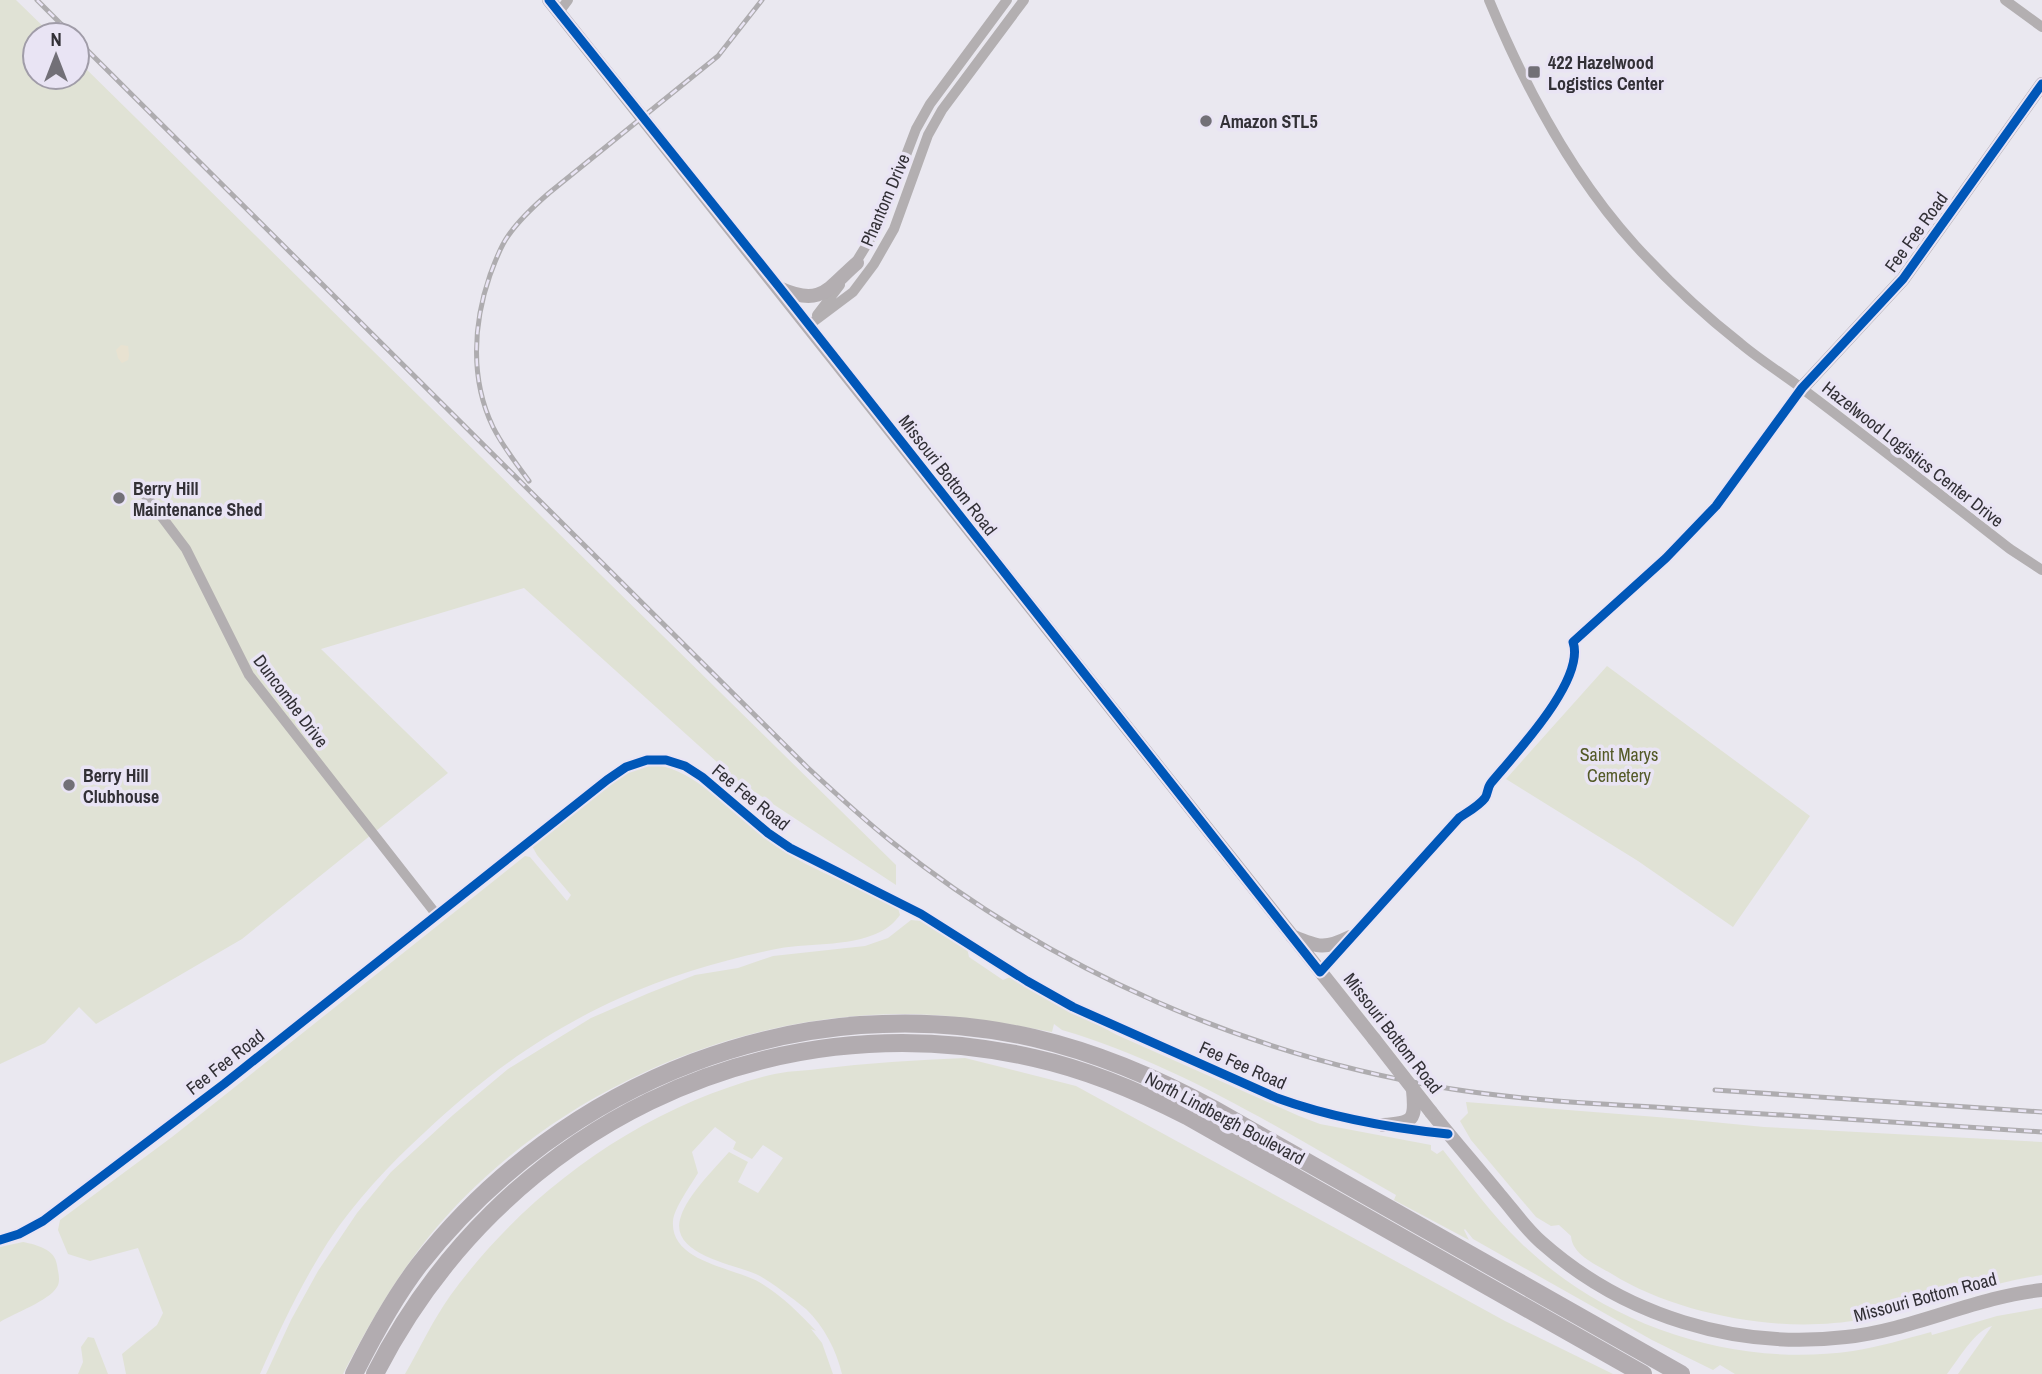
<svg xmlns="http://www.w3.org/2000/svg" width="2042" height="1374" viewBox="0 0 2042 1374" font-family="'Archivo Narrow',sans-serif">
<rect width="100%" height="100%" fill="#eae8f0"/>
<path fill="#e0e2d5" d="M0,0H16L52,35H35V77H77V60L896,865V885L738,781L524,588L321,649L448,773L242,939L96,1024L79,1007L45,1043L0,1064Z
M1607,666L1810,816L1733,927L1638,861L1506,779Z
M657,765C699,771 742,823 777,847C815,872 859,887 898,908L900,915C895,922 888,928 880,932C847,948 806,942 771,950C720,961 668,976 620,998C543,1033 487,1074 425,1132C389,1165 355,1201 328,1242C301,1284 280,1329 260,1374H126L122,1354L157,1325L163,1313L138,1248L90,1261L68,1254L58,1230L60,1220L172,1137L525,856L530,857L567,901L571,895L537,855L532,846L582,804L624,774L641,767Z
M911,920L921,921L967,948L969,957L1003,980L1010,977L1117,1035L1299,1116L1320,1124L1431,1145V1150L1437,1154L1443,1150C1468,1182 1492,1215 1521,1243C1608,1327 1735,1368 1853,1351C1879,1347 1905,1339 1931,1332L1932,1335L1997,1316L2042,1308V1374H1958L1992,1326C1975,1330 1958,1360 1947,1374H1735L1720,1365L1713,1370L1652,1340L1473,1239L1465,1229L1464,1230L1469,1240L1394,1200L1396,1195C1290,1135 1179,1064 1062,1030L1054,1024L1052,1032C1005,1023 958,1015 910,1014C726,1012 533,1101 420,1248C390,1287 366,1330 343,1374H266L291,1320L318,1271L357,1213L391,1172L453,1115L508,1069L591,1018L649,993L695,975L738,968L773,956L865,946L888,938Z
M965,1058L1076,1086L1505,1321L1613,1374H842C836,1350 824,1326 806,1309C795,1300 770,1281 758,1275C735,1264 667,1255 681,1216C688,1195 714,1169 729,1152L748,1162L738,1182L758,1193L783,1158L763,1145L752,1159L733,1149L736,1142L715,1127L692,1152L698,1173C691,1185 674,1208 673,1221C670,1262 732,1267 759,1282C781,1295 798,1312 816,1331L811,1329L822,1343L833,1374H405C420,1348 433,1320 450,1296C527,1190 643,1107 770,1075C786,1071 802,1071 818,1069C867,1063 916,1060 965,1058Z
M1466,1102L1682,1119L1764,1127L2042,1142V1275C1990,1283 1942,1301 1892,1313C1873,1317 1853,1322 1834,1323C1764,1330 1671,1311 1612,1274C1597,1265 1572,1255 1571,1236L1559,1225L1551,1226L1536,1217L1471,1140L1460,1121L1468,1113Z
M23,1242C37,1245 55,1249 57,1265C58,1272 61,1281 57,1287C49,1301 14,1313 0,1322V1247Z
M88,1337L94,1338L108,1374H78L83,1362L81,1347Z"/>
<path fill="#e8e2d1" d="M121,345L128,346L129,355L128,360L122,363L118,358L116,350Z"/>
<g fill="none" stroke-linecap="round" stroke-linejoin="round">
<path stroke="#b3afb1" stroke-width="10" d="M1489,0C1525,87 1571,175 1635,245C1667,280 1703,314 1740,343C1760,360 1783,374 1804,390C1873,442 1942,496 2010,549L2042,570
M2005,0L2042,27
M559,12L568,0
M853,267L880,223L916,129L930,104L1007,0
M817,315L840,285
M809,325L853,292L874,264L894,229L928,135L942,110L1024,0
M143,492L186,549L249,675L436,914
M1320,972L1459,818L1485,798
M0,1240L19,1234L43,1221L224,1084L607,780L626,767L647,760H666L685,766L702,777L768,833L790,848L921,914L1027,981L1073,1007L1277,1098C1332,1118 1390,1128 1448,1134"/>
<path stroke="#b3aeb1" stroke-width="14" d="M549,0L1374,1039
M781,289C822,307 828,288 857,263
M1802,388L1903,279L2042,84
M1292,936C1318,947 1324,950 1350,937
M1431,1112C1453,1140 1477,1167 1499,1194C1513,1210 1525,1228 1541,1242C1624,1316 1736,1350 1846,1337C1913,1330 1975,1297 2042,1290
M1383,1125C1414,1123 1416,1120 1413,1090"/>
<path stroke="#b2acb0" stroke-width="18" d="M354,1374C373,1336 393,1299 419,1265C564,1080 802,985 1034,1038C1098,1053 1157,1078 1215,1110L1681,1374
M375,1374C499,1130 764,996 1034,1058C1088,1070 1138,1091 1187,1116L1643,1374"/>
<defs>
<path id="rail" d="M37,0L72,35
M77,40L807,767C835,793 862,818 892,842C1053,971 1248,1056 1452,1089C1528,1101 1607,1104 1684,1109C1803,1116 1923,1124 2042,1132
M529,481C516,463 503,447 493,427C470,379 473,324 490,275C495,262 500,247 508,236C519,220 534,206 549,193L718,56L762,0
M1715,1090L2042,1112"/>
</defs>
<use href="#rail" stroke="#aeacaf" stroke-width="5"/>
<use href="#rail" stroke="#e9e4f4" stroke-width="2.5" stroke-dasharray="8" stroke-linecap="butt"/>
<path stroke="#b3aeb1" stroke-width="14" d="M1374,1039L1431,1112"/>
<defs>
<path id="cycleway" d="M549,0L780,288L1320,972L1459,818C1466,813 1479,806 1485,798C1488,794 1487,788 1491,783C1514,755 1586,680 1573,642L1666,558L1716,506L1802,388L1903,279L2042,84
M0,1240L19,1234L43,1221L224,1084L607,780L626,767L647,760H666L685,766L702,777L768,833L790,848L921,914L1027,981L1073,1007L1277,1098C1332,1118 1390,1128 1448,1134"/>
</defs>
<use href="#cycleway" stroke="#e9e4f4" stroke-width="13"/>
<use href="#cycleway" stroke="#0057b8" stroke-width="9"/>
</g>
<g fill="#727077" stroke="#e9e4f4" stroke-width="2.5">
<rect x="1527" y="65" width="14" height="14" rx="3.5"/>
<circle cx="1206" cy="121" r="7"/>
<circle cx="119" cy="498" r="7"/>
<circle cx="69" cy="785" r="7"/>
</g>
<g text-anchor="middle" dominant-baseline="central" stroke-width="7" stroke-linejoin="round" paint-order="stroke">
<g font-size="18" font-weight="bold" fill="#323036" stroke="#e9e4f4" text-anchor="start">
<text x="1548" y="62">422 Hazelwood<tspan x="1548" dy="21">Logistics Center</tspan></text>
<text x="1220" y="121">Amazon STL5</text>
<text x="133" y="488">Berry Hill<tspan x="133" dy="21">Maintenance Shed</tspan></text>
<text x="83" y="775">Berry Hill<tspan x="83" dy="21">Clubhouse</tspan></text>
</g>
<g font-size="18" fill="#323036" stroke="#e9e4f4">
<text transform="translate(885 200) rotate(-67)">Phantom Drive</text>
<text transform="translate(1916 232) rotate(-54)">Fee Fee Road</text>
<text transform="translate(1913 454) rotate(38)">Hazelwood Logistics Center Drive</text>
<text transform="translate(948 475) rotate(52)">Missouri Bottom Road</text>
<text transform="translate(291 701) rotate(53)">Duncombe Drive</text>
<text transform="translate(751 797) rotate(39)">Fee Fee Road</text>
<text transform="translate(1393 1033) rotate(52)">Missouri Bottom Road</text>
<text transform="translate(225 1062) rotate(-38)">Fee Fee Road</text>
<text transform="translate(1243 1065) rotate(24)">Fee Fee Road</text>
<text transform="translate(1225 1118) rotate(28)">North Lindbergh Boulevard</text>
<text transform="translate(1925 1297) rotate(-15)">Missouri Bottom Road</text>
</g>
<g font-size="18" fill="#535926" stroke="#e9e4f4">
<text x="1619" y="754">Saint Marys<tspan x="1619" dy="21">Cemetery</tspan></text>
</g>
</g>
<g transform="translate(56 56)"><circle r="33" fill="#e9e4f4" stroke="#a09ca8" stroke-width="2"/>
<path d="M0-5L12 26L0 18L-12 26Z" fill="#727077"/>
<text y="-10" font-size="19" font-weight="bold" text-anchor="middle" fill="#323036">N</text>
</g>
</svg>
